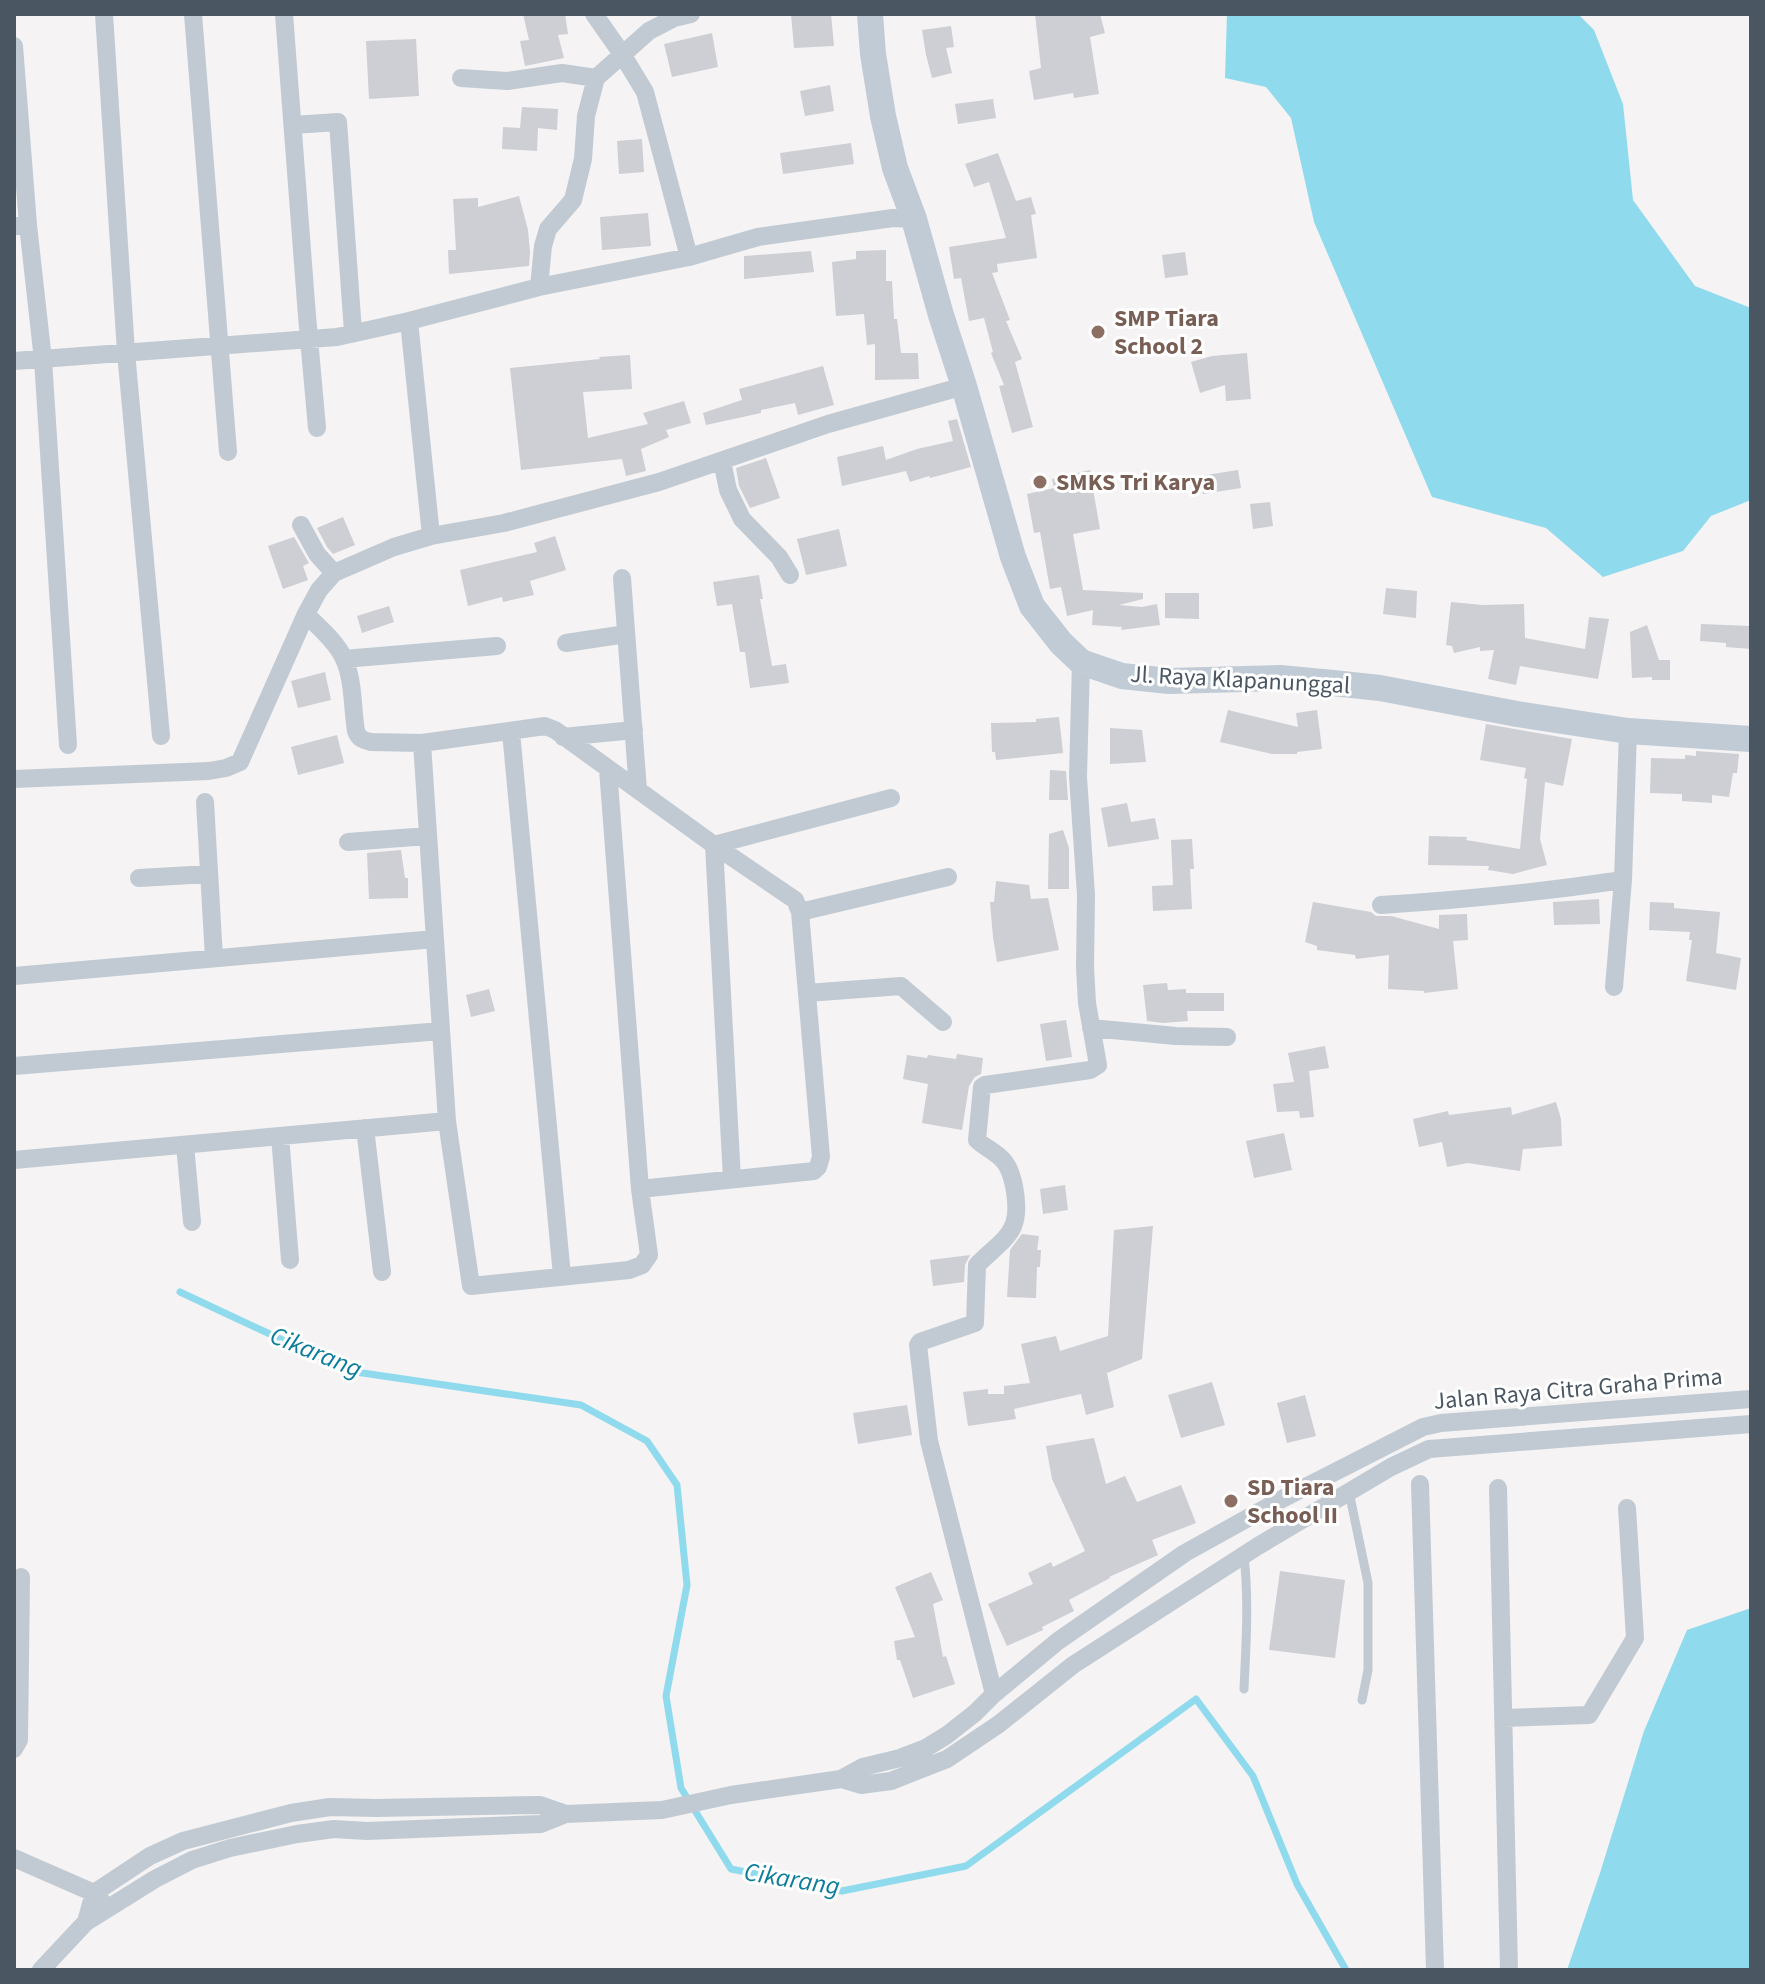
<svg xmlns="http://www.w3.org/2000/svg" width="1765" height="1984" viewBox="0 0 1765 1984" font-family="'Source Sans 3',sans-serif">
<rect width="100%" height="100%" fill="#f5f3f3"/>
<path fill="#90daee" d="M1227,14H1578L1594,30L1623,104L1633,200L1695,286L1751,308V500L1711,516L1683,551L1603,577L1546,528L1432,497L1314,222L1291,118L1266,87L1225,78Z
M1751,1608V1970H1567L1600,1873L1644,1731L1687,1630Z"/>
<g fill="none" stroke-linecap="round" stroke-linejoin="round">
<path stroke="#90daee" stroke-width="7" d="M180,1292L349,1371L581,1405L647,1441L677,1485L687,1585L666,1696L681,1788L731,1869L842,1891L966,1866L1196,1699L1253,1776L1297,1884L1346,1970"/>
</g>
<path fill="#cdcfd5" d="M523,14H565L568,34L558,35L564,58L525,66L520,41L529,40Z
M791,14H831L834,46L794,48Z
M1035,14H1100L1105,33L1090,37L1099,94L1074,98L1073,93L1034,100L1029,71L1041,68Z
M951,26L954,47L946,48L952,73L932,78L926,55L922,30Z
M712,33L718,67L672,77L664,44Z
M416,39L419,96L369,99L366,41Z
M830,85L834,111L805,116L800,91Z
M993,99L996,118L958,124L955,104Z
M522,107L558,109L557,130L538,128L537,151L502,149L503,127L520,128Z
M642,139L644,172L619,174L617,141Z
M851,143L854,164L783,174L780,153Z
M998,153L1016,201L1031,197L1036,214L1031,215L1037,258L997,264L998,272L992,273L1010,320L1006,321L1022,359L1015,362L1033,427L1012,433L999,386L1004,385L991,353L993,352L984,318L969,321L961,278L954,279L949,247L1006,238L989,182L974,187L965,164Z
M519,196L528,230L530,252L529,266L449,274L448,250H456L453,199L478,198V207Z
M648,213L651,246L602,250L600,217Z
M886,250V281H892L894,319H897L901,353H918L919,379L875,380V344L867,345L864,314L836,316L832,262L856,259V251Z
M811,251L814,272L744,279V256Z
M1185,252L1188,275L1165,278L1162,255Z
M1247,353L1251,399L1226,401L1225,385L1200,393L1191,362L1212,356Z
M630,355L632,389L583,392L588,438L648,424L643,413L684,401L691,423L666,430L669,437L641,449L646,471L626,476L622,459L521,470L510,368L600,359L599,357Z
M823,366L834,405L798,415L795,403L761,410V413L706,425L703,413L742,400L739,389Z
M957,419L971,467L930,478L929,476L910,482L906,471L842,486L837,457L883,446L886,460L917,449L953,441L948,421Z
M766,458L780,498L750,508L739,486L736,468Z
M1090,470L1096,488L1093,489L1100,529L1073,534L1083,590L1143,593V599L1119,605L1142,607L1157,604L1160,625L1121,630L1122,627L1092,625L1093,610L1067,616L1061,587L1050,589L1040,532L1034,533L1027,494L1054,488L1052,479Z
M1238,470L1241,488L1203,494L1200,476Z
M1270,502L1273,526L1253,529L1250,504Z
M343,517L355,545L333,554L327,547L317,528Z
M839,529L847,566L806,575L797,539Z
M555,536L566,570L530,581L534,595L503,602L502,597L468,606L460,570L537,552L534,543Z
M294,537L309,563L303,566L308,580L283,589L268,546Z
M759,575L763,599H760L772,666L786,664L789,683L750,688L745,652H740L732,604L717,606L713,582Z
M1386,588L1417,591L1416,618L1383,614Z
M1165,593H1199V619L1165,618Z
M1451,602L1483,605L1524,604L1525,638L1585,649L1589,617L1609,619L1598,679L1520,666L1516,685L1488,679L1494,650L1480,651V647L1454,653L1452,646L1446,645Z
M389,606L394,622L362,633L357,616Z
M1701,624L1751,626V649L1726,647V643L1700,641Z
M1647,625L1659,660H1670V680H1652V677L1632,678L1630,632Z
M325,672L331,700L298,708L291,681Z
M1228,710L1298,727L1296,713L1317,710L1322,749L1297,752V754H1272L1220,742Z
M1059,717L1063,753L996,760L995,752H992L991,723L1036,722V719Z
M1486,724L1572,739L1563,786L1545,782L1540,839L1547,865L1513,874L1488,870L1489,866L1428,865L1429,836L1467,837L1466,840L1520,849L1527,779L1524,778L1526,768L1480,760Z
M1110,728L1142,730L1146,762L1110,764Z
M337,735L344,763L298,775L291,747Z
M1696,751L1739,754L1737,773H1733L1729,797L1712,795V803L1682,801V794L1650,793L1651,758L1685,759V755L1696,756Z
M1050,770L1066,771L1068,800H1049Z
M1127,803L1131,822L1155,818L1159,839L1108,847L1101,808Z
M1063,830L1069,848V889H1048L1049,834Z
M1192,839L1194,869H1190L1192,909L1153,911L1152,886L1173,885L1171,840Z
M401,850L405,878H408V898L369,899L367,853Z
M996,881L1029,885L1031,899L1048,898L1059,950L997,962L993,937L990,902H994Z
M1599,899L1600,924L1554,925L1553,902Z
M1313,902L1371,912L1376,916H1391L1439,929V915L1467,914L1468,940L1453,941L1458,989L1424,993V991L1388,989L1389,955L1356,959L1355,955L1317,950V946L1305,942Z
M1650,902L1674,903V908L1720,912L1716,953L1741,958L1736,990L1686,981L1692,940H1689L1690,932L1649,930Z
M1167,983L1168,990L1186,989V993H1224V1011H1187L1188,1021L1163,1023L1147,1021L1143,985Z
M489,989L495,1011L471,1017L466,995Z
M1066,1020L1072,1057L1046,1061L1040,1024Z
M1325,1046L1329,1068L1309,1071L1314,1117L1300,1118L1299,1111L1277,1112L1273,1084L1294,1082L1288,1053Z
M957,1054L983,1058L981,1074L975,1077L969,1086L962,1130L922,1123L928,1084L903,1079L907,1055L927,1058L928,1055L956,1059Z
M1556,1102L1561,1119L1562,1146L1523,1149L1520,1171L1468,1163L1447,1167L1442,1142L1419,1147L1413,1119L1448,1111L1449,1115L1511,1107L1512,1115Z
M1284,1133L1292,1170L1254,1178L1246,1141Z
M1065,1185L1068,1210L1043,1214L1040,1189Z
M1153,1226L1142,1359L1107,1373L1114,1407L1086,1415L1081,1394L1014,1409L1016,1419L968,1426L963,1392L988,1389V1394H1004V1386L1030,1383L1021,1344L1056,1336L1060,1351L1108,1336L1114,1230Z
M1022,1234L1039,1236L1037,1250H1041L1040,1267H1037L1036,1298L1007,1297L1010,1250Z
M970,1255L965,1265L964,1282L933,1286L930,1260Z
M1212,1382L1225,1425L1181,1438L1168,1395Z
M1305,1395L1316,1436L1287,1443L1277,1403Z
M907,1405L912,1435L858,1444L853,1413Z
M1094,1438L1106,1484L1125,1476L1137,1502L1181,1485L1196,1523L1152,1540L1158,1555L1109,1577L1110,1578L1069,1600L1074,1611L1042,1627L1043,1630L1007,1646L988,1604L1033,1584L1028,1573L1051,1562L1053,1567L1085,1551L1052,1479L1046,1446Z
M1280,1571L1345,1580L1335,1658L1269,1650Z
M931,1572L943,1600L933,1604L943,1657L946,1656L955,1684L913,1698L900,1660H897L894,1641L915,1637L895,1587Z"/>
<g fill="none" stroke-linecap="round" stroke-linejoin="round">
<path stroke="#c1cad2" stroke-width="9" d="M1349,1492L1368,1583V1670L1362,1700
M1244,1556C1249,1600 1246,1645 1244,1689"/>
<path stroke="#c1cad2" stroke-width="18" d="M104,14L126,352L161,736
M193,14L228,452
M284,14L307,316L317,428
M594,14L622,54L645,92L689,257
M14,46L28,225L14,226
M461,78L507,81L562,73L596,78
M293,125L338,122L353,332
M28,225L43,360L68,745
M539,287L543,246L548,229L573,200L583,159L586,116L596,78L649,31L674,18L691,14
M409,321L431,536
M14,361L337,337L409,321L539,287L689,257L758,237L893,218L914,219
M722,461L728,490L742,519L779,557L790,575
M301,525L317,554L334,573
M622,578L638,790
M306,614C318,627 336,641 343,657C354,679 352,707 356,731C359,739 363,740 371,742L422,743L545,726L555,730L714,845L795,900L800,912L821,1157L818,1167L814,1171L640,1189L649,1255L642,1265L629,1270L471,1286L447,1121L422,743
M566,643L626,634
M344,659L497,646
M511,732L562,1276
M563,737L634,730
M608,769L640,1189
M14,779L209,771L226,768L240,762L306,614L319,590L334,573L394,547L431,536L504,523L659,482L828,424L964,386
M205,802L214,958
M348,842L428,836
M139,878L209,874
M1381,905C1462,900 1542,892 1623,880
M800,912L948,877
M14,976L435,939
M1614,987L1623,880L1628,731
M807,993L901,986L943,1022
M1091,1028L1176,1036L1227,1037
M14,1066L441,1031
M365,1128L382,1272
M280,1136L290,1260
M185,1145L192,1222
M14,1160L447,1121
M732,1179L714,845L891,798
M1420,1484L1435,1970
M1498,1488L1509,1970
M994,1694L929,1441L918,1345L920,1342L975,1323L977,1265C1006,1236 1023,1233 1014,1186C1012,1176 1009,1166 1002,1159C994,1151 984,1147 977,1140L982,1087L985,1085L1090,1070L1098,1065L1087,1003L1085,967L1086,895L1078,777L1081,662
M1504,1718L1589,1715L1635,1638L1627,1508
M14,1749L19,1740L21,1577
M841,1779L861,1785L891,1781L947,1759L999,1724L1073,1665L1258,1546L1391,1467L1429,1449L1751,1424
M14,1858L94,1893L101,1900
M86,1922L94,1893L150,1856L183,1841L291,1813L330,1807L376,1808L540,1805L566,1814
M41,1970L86,1922L155,1879L192,1860L230,1848L297,1834L334,1829L367,1831L541,1824L566,1814L662,1810L731,1795L841,1779L863,1767L900,1758L926,1748L947,1735L975,1713L994,1694L1058,1641L1185,1553L1284,1498L1423,1427L1441,1423L1751,1399"/>
<path stroke="#c1cbd6" stroke-width="26" d="M870,14L873,54L883,116L895,168L914,219L941,315L964,386L1013,557L1032,606L1061,643L1081,662L1122,676L1169,681L1280,678L1333,683L1380,688L1517,714L1628,731L1751,739"/>
</g>
<g fill="#8d6e63" stroke="#fff" stroke-width="3">
<circle cx="1098" cy="332" r="8"/>
<circle cx="1040" cy="482" r="8"/>
<circle cx="1231" cy="1501" r="8"/>
</g>
<g text-anchor="middle" dominant-baseline="central" stroke-width="6" stroke-linejoin="round" paint-order="stroke">
<g font-size="24" font-weight="bold" fill="#785e54" stroke="#fff" text-anchor="start">
<text x="1114" y="318">SMP Tiara<tspan x="1114" dy="28">School 2</tspan></text>
<text x="1056" y="482">SMKS Tri Karya</text>
<text x="1247" y="1487">SD Tiara<tspan x="1247" dy="28">School II</tspan></text>
</g>
<g font-size="24" fill="#4a5661" stroke="#fff">
<text transform="translate(1240 680) rotate(3)">Jl. Raya Klapanunggal</text>
<text transform="translate(1578 1389) rotate(-5)">Jalan Raya Citra Graha Prima</text>
</g>
<g font-size="26" font-style="italic" fill="#0c7c9b" stroke="#fff">
<text transform="translate(316 1352) rotate(22)">Cikarang</text>
<text transform="translate(792 1879) rotate(9)">Cikarang</text>
</g>
</g>
<rect width="1765" height="1984" fill="none" stroke="#4a5661" stroke-width="32"/>
</svg>
